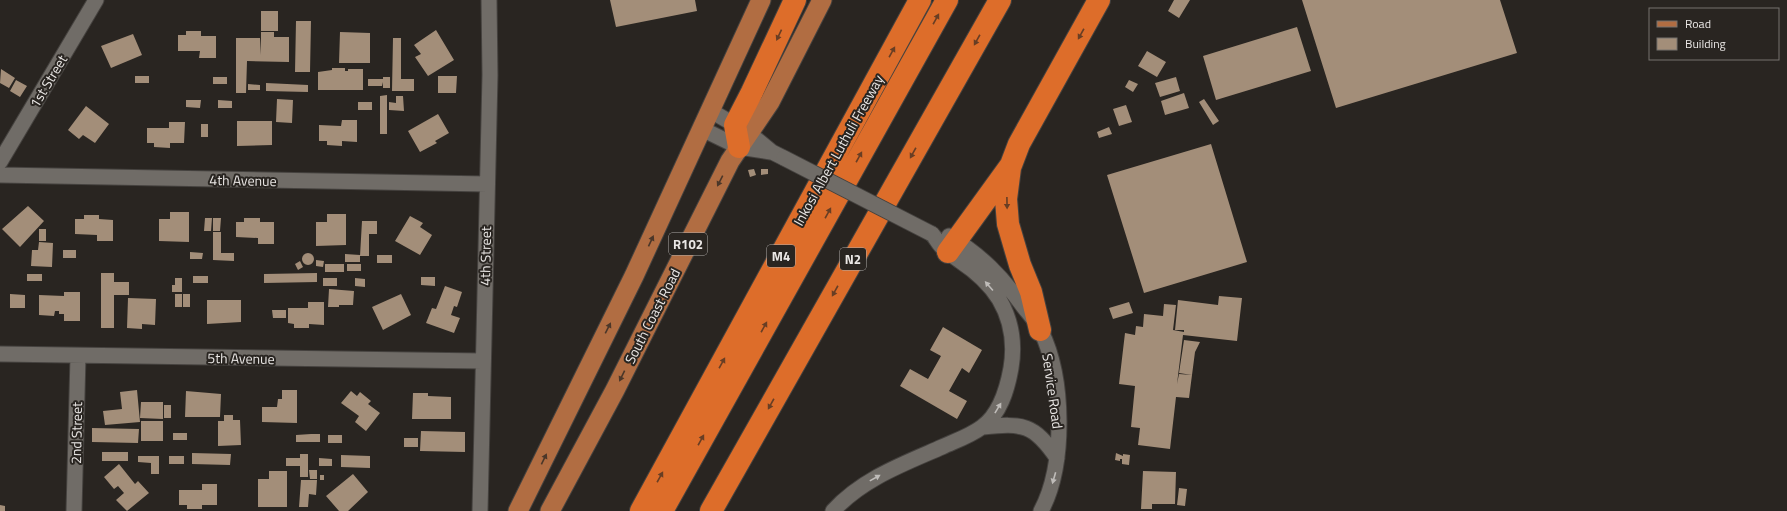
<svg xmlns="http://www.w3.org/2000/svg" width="1787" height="511" viewBox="0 0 1787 511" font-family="'Titillium Web',sans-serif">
<rect width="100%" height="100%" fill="#292521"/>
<path fill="#a38e79" d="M610,0H695L697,11L616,27Z
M1174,0H1190L1179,18L1168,11Z
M1302,0H1500L1517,53L1336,108Z
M261,11H278V31H261Z
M296,21H311L310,72H295Z
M1297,27L1311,71L1216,100L1203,56Z
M436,30L454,60L428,76L415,57L421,54L414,45Z
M186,31H201V36H216V58H199L200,51H178V35H186Z
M261,32H274V37H289V62L247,61L246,93H236V38H260L261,55Z
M340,32L370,33V63H339Z
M133,34L142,55L111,68L101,46Z
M393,38H401V79H414V91H392Z
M1147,51L1166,62L1157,77L1138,66Z
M332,68H345V71H348V69H363V90H318V72L332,70Z
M1,69L15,78L9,88L0,83Z
M135,76H149V83H135Z
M438,76H457L456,93H438Z
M213,77H227V84H213Z
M383,77H390V88H383V82L382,86H368V79H383Z
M1176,77L1180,91L1160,97L1155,83Z
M16,80L27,86L20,97L10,91Z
M1129,80L1138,84L1133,92L1125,87Z
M266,83L308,85V92L266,91Z
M248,84L260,85V90H248Z
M1184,93L1189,108L1165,115L1161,101Z
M387,95V134H380V96Z
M396,96H403L404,111L389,110V102L396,103Z
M277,99L293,100L292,123L276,122Z
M1204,99L1219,121L1213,125L1199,102Z
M186,100H201L200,108L186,107Z
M218,100L232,101V108H218Z
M358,102H372V110H358Z
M1126,105L1132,122L1119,126L1113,109Z
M86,106L109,124L95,143L83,135L79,139L68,130Z
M438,114L449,133L435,141L437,143L420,152L408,131Z
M342,120H357V142L342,141V146L327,145V141H319V125L341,126Z
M237,121H272V145L237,146Z
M169,122H185L184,143H170V148L154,147V143H147V128H169Z
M201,124H208V137H201Z
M1109,127L1112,134L1099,138L1097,132Z
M1211,144L1247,262L1144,293L1107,175Z
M754,169L756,175L750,177L748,170Z
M761,169H768V174L761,175Z
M28,206L44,221L20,247L2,229Z
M170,212H189V242L159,241V219H170Z
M327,214H346V245L316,246V222H327Z
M84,215H99V219L113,220V241H97V235L75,234V219H84Z
M410,216L423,223L420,227L432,235L420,255L395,241Z
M205,218H212L211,231H204Z
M213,218H221L220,231H213Z
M244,218H260V222H274V244H258V238L236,237V222H244Z
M362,221H377V234H369V256H360Z
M39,229H46V241H39Z
M213,232H221V253H234V261L213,260Z
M39,242L53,243L52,267L31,266L32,250H38Z
M63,250H76V258H63Z
M190,252L203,253L202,259H190Z
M302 259a6 6 0 1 1 12 0a6 6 0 1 1-12 0Z
M345,254L360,255V262H345Z
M377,255H392V263H377Z
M316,260L324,261L323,267L316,266Z
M300,261L303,267L298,270L295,264Z
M325,264H344V272H325Z
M347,264H361V271H347Z
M101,273H114V282H129V295H114V328H101Z
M317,273V282L264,283V274Z
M27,274H42V281H27Z
M193,276H208V283H193Z
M421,277H435V286L421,285Z
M175,278H182V292H172V285H175Z
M323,278H337V286H323Z
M355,278L365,279V287L355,286Z
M445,286L462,292L457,307L454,306L451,315L460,318L454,333L426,323L432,308L436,309Z
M329,289L354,291L353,305H339V307H328Z
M64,292H80V321H64V314H59V311H55L54,316L39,315V295L64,296Z
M10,294L25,295V308H10Z
M175,294H182V307H175Z
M183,294H190V307H183Z
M401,294L411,315L383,330L372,307Z
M1219,296L1242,298L1237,341L1183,335L1177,384L1179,374L1192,375L1189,398L1176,397L1170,449L1138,445L1140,428L1131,427L1135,386L1119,384L1125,333L1135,335L1136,326L1143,327L1144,314L1163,316L1164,304L1176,305L1173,330L1184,332V330H1175L1178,300L1218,305Z
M128,298L156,299L155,325L142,324V329L127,328Z
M207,300H241V322L207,324Z
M308,302H324V325L309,324V328H294V324L288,323V308H308Z
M1129,302L1133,313L1113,319L1109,308Z
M272,310H286V318H273Z
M943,327L982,350L969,373L962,368L949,391L967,401L957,419L900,386L910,369L928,379L941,356L930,350Z
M1184,340L1200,342L1195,352L1192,375L1179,373Z
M137,390L140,422L105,425L103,411L122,409L120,392Z
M282,390H297V423L262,422V407H277L278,399H282Z
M186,391L221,394L220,417H185Z
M351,391L357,396L360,392L371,401L368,404L380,413L366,431L355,422L359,416L341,403Z
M413,393H428V396L451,397V419H412Z
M141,402H163V419L140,418Z
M164,405H171V418H164Z
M224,415H233V420H240L241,445L218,446V421H224Z
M141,421H163V441H141Z
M92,428L139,429L138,443L92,442Z
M421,431L465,432V452L420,451Z
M173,433H187V440H173Z
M311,434H320V442H296V435Z
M328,435H342V443H328Z
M404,438H418V447H404Z
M102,452H128V461H102Z
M192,453L231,454L230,465L192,464Z
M1116,453L1123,456V454L1130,455L1129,465L1122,464V459H1120V461L1115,460Z
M300,454H308V477H300V466H286V458H300Z
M341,455L370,456V468L341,467Z
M138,456H159V474H151V463L138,462Z
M169,456H184V464H169Z
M319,458L332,459V466H319Z
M119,464L135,484L138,481L149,493L127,511L116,500L124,493L118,486L114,489L104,477Z
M309,470H317V479H310Z
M269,471H287V507H258V479H269Z
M1143,471L1176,472L1175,504H1152V509H1141Z
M353,474L368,492L348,511H339L326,496Z
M320,475H324V480H320Z
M301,480H317L316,495L309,494L308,507H299Z
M202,484H217V505H202V509H187V505H179V490H202Z
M1179,488L1187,489L1185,506L1177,505Z
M0,505L5,506V511H0Z"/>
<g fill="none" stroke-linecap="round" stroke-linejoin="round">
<defs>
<path id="minor" d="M711,111L749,133L772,152L784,158
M702,129L739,147L771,152
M0,162L96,0
M0,175L487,184
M949,236C981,255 1002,277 1023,306C1029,314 1037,322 1041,331C1064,378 1066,464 1041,511
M0,354L483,361
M983,427C1023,423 1034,424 1057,458
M74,511L78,356
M480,511L490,75L489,0
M833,511C862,479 903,464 942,447C955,441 970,436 982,427C1000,414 1007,390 1011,368C1015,344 1012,321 999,299C989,283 975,271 960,261C955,257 948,253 943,248C939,245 936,238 932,234"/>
<path id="major" d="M518,511L634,276L761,0
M550,511L615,390L730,161L770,102L822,0"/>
<path id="highway" d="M739,147L735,125L752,92L795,0
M1010,168L1006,199L1008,224L1020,265L1031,292L1040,330
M948,252L1011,165L1019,144L1099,0
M641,511L920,0
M662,511L947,0
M711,511L1000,0"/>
</defs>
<use href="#minor" stroke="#45423f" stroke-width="17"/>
<use href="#major" stroke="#45423f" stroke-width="21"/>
<use href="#highway" stroke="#45423f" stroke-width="24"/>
<use href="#minor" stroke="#706c67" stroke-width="15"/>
<use href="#major" stroke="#b16d42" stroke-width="19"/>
<use href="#highway" stroke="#dd6d2a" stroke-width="22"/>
<defs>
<path id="minor-bridge" d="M784,158L932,234"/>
</defs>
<use href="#minor-bridge" stroke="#45423f" stroke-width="17" stroke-linecap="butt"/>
<use href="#minor-bridge" stroke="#706c67" stroke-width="15"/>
</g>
<defs><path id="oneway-solid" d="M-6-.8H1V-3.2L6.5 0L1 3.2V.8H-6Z"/></defs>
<g fill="#683e24">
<use href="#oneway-solid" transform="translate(936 19) rotate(-61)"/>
<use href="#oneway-solid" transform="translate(1081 34) rotate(119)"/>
<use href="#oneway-solid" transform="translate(779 35) rotate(115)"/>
<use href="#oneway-solid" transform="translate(977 40) rotate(119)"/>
<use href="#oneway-solid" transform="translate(892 52) rotate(-61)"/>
<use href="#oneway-solid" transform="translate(913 153) rotate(119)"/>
<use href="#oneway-solid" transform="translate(859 157) rotate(-61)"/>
<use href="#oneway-solid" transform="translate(1007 203) rotate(89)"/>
<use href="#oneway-solid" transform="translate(828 213) rotate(-61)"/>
<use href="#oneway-solid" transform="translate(835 291) rotate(119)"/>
<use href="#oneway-solid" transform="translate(764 327) rotate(-61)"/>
<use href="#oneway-solid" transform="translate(722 363) rotate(-61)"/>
<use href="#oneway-solid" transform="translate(771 404) rotate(119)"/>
<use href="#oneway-solid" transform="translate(701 440) rotate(-61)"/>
<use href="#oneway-solid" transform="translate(660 477) rotate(-61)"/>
</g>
<g fill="#4b3729">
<use href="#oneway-solid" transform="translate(720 181) rotate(117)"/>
<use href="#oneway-solid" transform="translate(651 241) rotate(-65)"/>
<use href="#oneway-solid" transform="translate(608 328) rotate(-63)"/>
<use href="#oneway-solid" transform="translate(622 376) rotate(116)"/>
<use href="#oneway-solid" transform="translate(544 459) rotate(-64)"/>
</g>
<g fill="#bfbcb9">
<use href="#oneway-solid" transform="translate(989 286) rotate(-131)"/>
<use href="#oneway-solid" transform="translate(998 408) rotate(-59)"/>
<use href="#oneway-solid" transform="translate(875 478) rotate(-29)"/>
<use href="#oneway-solid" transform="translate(1054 478) rotate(106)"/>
</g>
<g text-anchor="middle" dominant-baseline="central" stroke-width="4" stroke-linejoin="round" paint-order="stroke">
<g fill="#292521" stroke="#b0adaa" stroke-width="1">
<rect x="669" y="233" width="38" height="22" rx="3"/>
<rect x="767" y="245" width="28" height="22" rx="3"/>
<rect x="840" y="248" width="26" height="22" rx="3"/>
</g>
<g font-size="13" font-weight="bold" fill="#eae7e5">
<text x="688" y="244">R102</text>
<text x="781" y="256">M4</text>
<text x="853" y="259">N2</text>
</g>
<g font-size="14" fill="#eae7e5" stroke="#292521">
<text transform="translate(48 81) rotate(-59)">1st Street</text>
<text transform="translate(838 150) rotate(-61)">Inkosi Albert Luthuli Freeway</text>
<text transform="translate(243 180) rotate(1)">4th Avenue</text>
<text transform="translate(485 256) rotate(-89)">4th Street</text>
<text transform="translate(652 316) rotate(-63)">South Coast Road</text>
<text transform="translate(241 358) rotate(1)">5th Avenue</text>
<text transform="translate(1053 391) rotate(82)">Service Road</text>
<text transform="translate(76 433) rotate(-89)">2nd Street</text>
</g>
</g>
<rect x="1649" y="8" width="130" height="52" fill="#292521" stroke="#76736f"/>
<rect x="1657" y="21" width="20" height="6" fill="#b16d42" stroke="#76736f"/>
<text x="1685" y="28" font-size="12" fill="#eae7e5">Road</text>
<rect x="1657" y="38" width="20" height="12" fill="#a38e79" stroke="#76736f"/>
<text x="1685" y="48" font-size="12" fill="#eae7e5">Building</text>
</svg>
